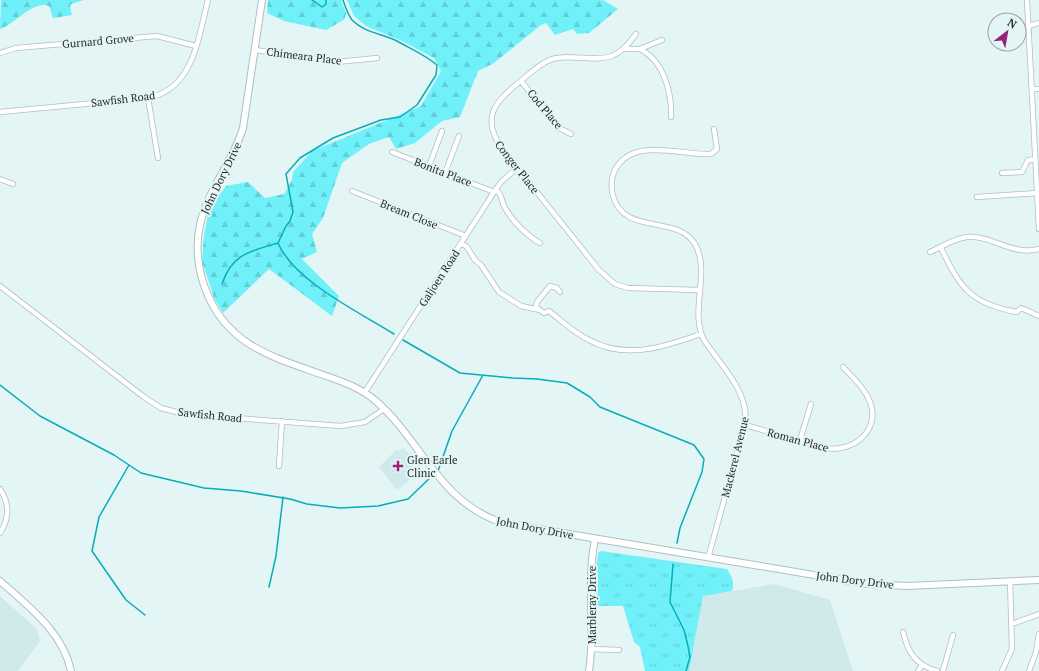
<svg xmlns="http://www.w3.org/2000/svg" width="1039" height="671" viewBox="0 0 1039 671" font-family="'PT Serif',serif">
<defs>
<pattern id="grass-tufts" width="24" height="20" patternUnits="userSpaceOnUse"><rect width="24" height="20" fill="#70f1fa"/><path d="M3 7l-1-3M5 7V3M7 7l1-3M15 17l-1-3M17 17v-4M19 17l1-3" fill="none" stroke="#61cfd6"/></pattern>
<pattern id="forest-firs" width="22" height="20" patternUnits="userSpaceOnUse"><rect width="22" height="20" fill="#70f1fa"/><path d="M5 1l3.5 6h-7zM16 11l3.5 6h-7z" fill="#61cfd6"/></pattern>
</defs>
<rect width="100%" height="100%" fill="#e4f5f6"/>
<path fill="#d0e9eb" d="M403,448L416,460L412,463L419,473L397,490L379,467L397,449L399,451Z
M774,584L830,600L853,671H689L703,596Z
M0,596L37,629L40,641L18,671H0Z"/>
<path fill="url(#grass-tufts)" d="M601,551L727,569C732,577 735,582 732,591L703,596L689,671H645L640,647L634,642L623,606H597V562L598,553Z"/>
<path fill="url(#forest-firs)" d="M1,0H84L71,4L70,7L72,15L53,18L49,6C33,0 14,25 0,29Z
M268,0H341L346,13L345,19L326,30L284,21L267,13Z
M347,0H603L618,9L589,33L577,34L573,29L555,35L546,23L541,25L494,63L478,71L460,117L442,121L415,143L396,149L389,137L369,144L342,163L323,218L312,234L317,252L302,259L339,296L332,316L269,269L223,313L214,298L202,261L204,235L209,209L226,186L248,182L265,198L284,194L292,180L293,172L312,151L421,106L441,71L434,58L402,41L366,26L354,16Z"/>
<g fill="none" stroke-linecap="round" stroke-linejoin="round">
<path stroke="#07adb7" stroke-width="1.5" d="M312,0L322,7L326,4V0
M343,0C345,6 348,15 352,20C365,33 381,33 397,41C411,49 425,55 437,65L436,75L417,105L400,117L381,120L333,138L300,158L286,174L293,212L290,221L286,226L278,243C294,281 359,312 394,334
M222,284C232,254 250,251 278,243
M403,340L460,373L513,378L537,379L567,383L590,397L600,407L694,445L704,459L702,472L680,528L677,543
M0,385L40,416L114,455L141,473L204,488L241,491L290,499L307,504L340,508L378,506L408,499L432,476
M129,465L99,517L92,551L126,600L145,615
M438,471L452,431L483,375
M673,564L670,602L684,630L688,646L690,657L686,671
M269,587L276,556L283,497"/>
<defs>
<path id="street" d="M1027,0L1039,229
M1028,26L1039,23
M636,34C629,43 623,51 612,56C594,62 575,55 557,58C544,60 533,71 523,79C496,101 478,117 504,151L599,270L615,284L628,288L699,290
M623,49H640L662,40
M640,49C664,61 672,93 671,117
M255,50L337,62L377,58
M0,53L16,48L157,36L196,46
M521,81L559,128L571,134
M1032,89H1039
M148,98L158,158
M0,112L148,98C194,89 198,38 208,0
M392,152L494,192
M429,166L442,131
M445,173L459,136
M1002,173L1022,172L1028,160L1035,159
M0,179L13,184
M496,189C502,195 501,199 504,206C512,221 526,235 540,243
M352,191L466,236
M977,197L1037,193
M461,243L467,247L475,260L481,265L499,292L521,306L540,310
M941,248C960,287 970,304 1017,312L1021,308L1039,316
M930,252C941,247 955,238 967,237C993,235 1011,256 1039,249
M0,286L144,397L161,408L180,413L196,415L341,426L365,422L384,409
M560,292L557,288L550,286L537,302L536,307L544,313L549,311C562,321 574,333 589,340C626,360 664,347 701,334
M365,392L494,192L501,182L517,168
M745,425L826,448C853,453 881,430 870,402C865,388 853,378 843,367
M800,440L811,404
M279,466L282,421
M0,489C10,504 9,519 0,533
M708,558L745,425C750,392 721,366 704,340C689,311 711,272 695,244C677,214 624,236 613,196C611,189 611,179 614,172C631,135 681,156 711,154L717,149L714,129
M1012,624L1039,614
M903,632C908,653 916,665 937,671
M592,649L619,650
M918,671L922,665
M943,671L953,635
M1002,671L1012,649L1010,581
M1029,671L1036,652L1039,634"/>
<path id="secondary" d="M262,0L243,128C233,162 207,190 200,225C195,247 198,272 207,293C229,347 276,358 326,376C344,382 363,389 377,402C422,442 440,503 503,523L868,584L907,586L1039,580
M0,581C28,606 63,632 71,671
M589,671C596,627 586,583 595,539"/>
</defs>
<use href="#street" stroke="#afbfc0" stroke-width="6"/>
<use href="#secondary" stroke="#afbfc0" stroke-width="8"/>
<use href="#street" stroke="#fff" stroke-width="4.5"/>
<use href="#secondary" stroke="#fff" stroke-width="6"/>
</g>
<path fill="#98237f" stroke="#e4f5f6" stroke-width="1.5" d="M396 460h4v4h4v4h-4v4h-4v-4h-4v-4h4z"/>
<g text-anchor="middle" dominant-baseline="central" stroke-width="4" stroke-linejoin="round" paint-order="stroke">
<g font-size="11" fill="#242b2b" stroke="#e4f5f6">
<text transform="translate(98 41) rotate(-5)">Gurnard Grove</text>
<text transform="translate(304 56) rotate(7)">Chimeara Place</text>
<text transform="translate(123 99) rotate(-7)">Sawfish Road</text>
<text transform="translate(545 109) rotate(50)">Cod Place</text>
<text transform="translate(517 167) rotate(52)">Conger Place</text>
<text transform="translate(443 172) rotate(21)">Bonita Place</text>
<text transform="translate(221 178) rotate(-64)">John Dory Drive</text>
<text transform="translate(409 214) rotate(22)">Bream Close</text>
<text transform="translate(439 278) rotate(-57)">Galjoen Road</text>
<text transform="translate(210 415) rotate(6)">Sawfish Road</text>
<text transform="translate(798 440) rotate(15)">Roman Place</text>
<text transform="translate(735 457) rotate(-76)">Mackerel Avenue</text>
<text transform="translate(535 528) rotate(11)">John Dory Drive</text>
<text transform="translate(855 580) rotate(7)">John Dory Drive</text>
<text transform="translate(592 605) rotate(-90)">Marbleray Drive</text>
</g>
<g font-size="11" fill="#242b2b" stroke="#e4f5f6" text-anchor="start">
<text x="407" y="460">Glen Earle<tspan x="407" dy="13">Clinic</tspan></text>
</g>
</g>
<g transform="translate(1007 32) rotate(31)"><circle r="19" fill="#e4f5f6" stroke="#97a4a5"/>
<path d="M0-3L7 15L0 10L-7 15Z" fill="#98237f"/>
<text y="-6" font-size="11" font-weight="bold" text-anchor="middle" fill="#242b2b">N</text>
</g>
</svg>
